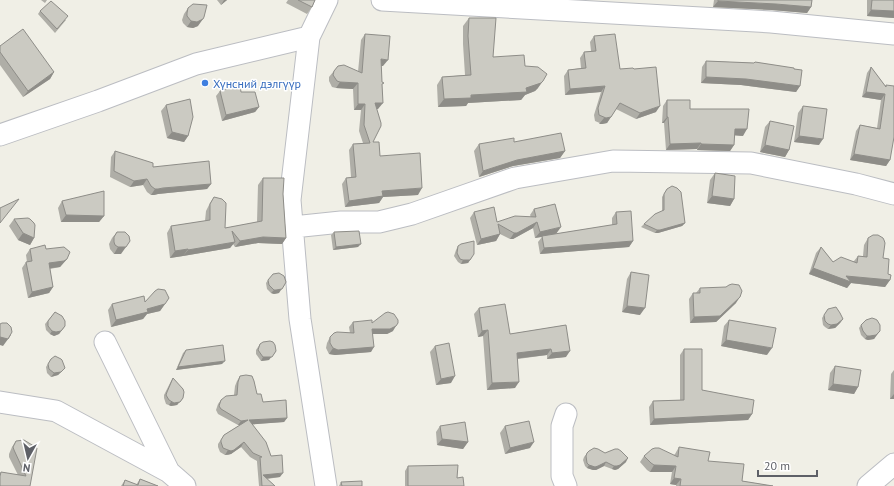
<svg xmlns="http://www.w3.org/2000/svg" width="894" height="486" viewBox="0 0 894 486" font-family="'PT Sans',sans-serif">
<rect width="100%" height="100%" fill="#f0efe6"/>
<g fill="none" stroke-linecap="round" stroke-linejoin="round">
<defs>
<path id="street" d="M382,0L771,22L894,34
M0,135L98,101L196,64L309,37
M293,227L341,222H379L412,214L515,178L613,161L751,163L856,184L894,194
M105,342L169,472
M0,402L56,411L169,472L185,486
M566,414L562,426V476L566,486
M326,486L300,319L290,200L309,37L327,0
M868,486L894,464"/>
</defs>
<use href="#street" stroke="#bbbdc2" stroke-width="23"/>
<use href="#street" stroke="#fff" stroke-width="21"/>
</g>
<path fill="#afaea7" d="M41,0H47L45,3Z
M217,0H227L221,5Z
M288,0H315L312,7L307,14L286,3Z
M714,0H812L811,7L807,13L772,10L713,7Z
M867,0H894V18L867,16Z
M188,8L198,26L193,28L187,27L183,23L182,20L184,14Z
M40,11L66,20L55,33L38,14Z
M469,18L493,57L525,66L538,88L535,91L525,95L521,100L468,103L466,106L438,107L437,85L442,77L465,75L463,44V26Z
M365,34L383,66H381L382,86L378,109H377L373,142L380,156L418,195L383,197L379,203L345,207L342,184L346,178L351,177L349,150L353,144L363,143L359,131L361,110H354L353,89L336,88L332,87L329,81V77L338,66L358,72L361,40Z
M594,36L620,69L656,112L636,119L616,109L607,123L602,124L595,121L594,115L601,92L565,95L564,76L568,70L581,68L580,58L584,52L591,51L590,42Z
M0,46L54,72L50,79L23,97L0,65Z
M706,61L754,63L755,62L794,69L800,86L796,92L741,85L701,83L702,67Z
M871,67L885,86L886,85L890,160L886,166L850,160L856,131L860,125L877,128L881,100L862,97L867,73Z
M220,91L259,107L255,112L222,121L216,96Z
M667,100L690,109L743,136L734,135V145L730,151L697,150V149L666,150L664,123H662L663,106Z
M166,105L188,136L184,142L167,138L161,111Z
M803,106L819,145L794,142L798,113Z
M770,121L789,150L785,157L760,152L765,127Z
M514,142L565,151L560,158L513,166L479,177L474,151L479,144Z
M115,151L153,167L211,184L207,189L158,194L154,195H151L147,192L143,185L130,187L110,177L111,157Z
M715,173L734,199L730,206L707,203L710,180Z
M263,178L283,194L286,238L282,244L258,243L235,247L233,244L230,248L183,256L170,258L167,233L171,226L205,221L206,211L210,203L214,197L225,228L257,222L258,185Z
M667,189L685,223L682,226L658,233H655L641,227L644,224L662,211V197Z
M62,201L104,216L99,222H61L58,208Z
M534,209L556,234L548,235L612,225V218L616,212L633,241L629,247L540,254L538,242L542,237L535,238L533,228L513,239H510L500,234L496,241L477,245L470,218L474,212L497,222L531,217L530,215Z
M14,219L34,238L30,245L18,240L9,226Z
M117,232L121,254H114L110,249L109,244L112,238Z
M334,232L358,247L333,250L331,235Z
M868,238L883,258L890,280L885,287L851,283L847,288L809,274L816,253L821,247L833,262L854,261L858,256H863L864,245Z
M458,246L472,257L468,263L461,264L458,262L454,256L456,250Z
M30,249H46L67,259L60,267L50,269L53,287L49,293L28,298L22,268L26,262H27L26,255Z
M631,272L640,315L622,312L627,279Z
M268,280L279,293L274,294L271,293L267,289L266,283Z
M700,288L736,303L716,322L690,323L689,299L693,293H696Z
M145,302L165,304L160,311L147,314L143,319L111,327L108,310L112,304Z
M479,308L510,334L566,325V357L547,359V355L518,359L515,388L487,390L483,336L478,337L474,314Z
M828,309L843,319L840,323L835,328L828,329L825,327L823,325L822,318Z
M55,312L65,326L59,334L54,336L50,334L46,330L45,324Z
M729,320L767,355L721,346L724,326Z
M353,322L372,323L393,331L387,334H373L371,352L335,355L329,354L326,348L327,343L330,337L350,333L349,327Z
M861,325L877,334L874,339L868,340L865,339L861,335L859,328Z
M260,344L269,360L261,361L256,354V350Z
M435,346L451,383L436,385L430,352Z
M684,349L702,390L752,414L748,420L650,425L649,407L653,401L680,400V355Z
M186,350L222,364L176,370L183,353Z
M51,359L65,368L58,375L51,377L47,373L46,367Z
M835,366L858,387L854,394L828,390L830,373Z
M894,370V399H890L891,374Z
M240,376L263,402L287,418L284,422L252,424L271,456L280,477L267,479L275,486H259L257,462V461L250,457L241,447L231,454L228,455H225L220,452L218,447V444L224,435L240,425H238L218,414L216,410L218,404L221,400L234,395L235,386L237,381Z
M173,378L183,398L177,405L171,406L166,404L164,398V395L171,381Z
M440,426L468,442L463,449L437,445L436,432Z
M505,426L530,448L505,454L500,433Z
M16,441L30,486H0V473L1,472L18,475L9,457V454L12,447Z
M679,447L708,461L742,481L773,486H676V485L670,484L672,472H650L647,470L640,462L644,456L674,455L675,454Z
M589,451L605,453L626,462L618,469L615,470L612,469L604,466L596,470H593L587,468L585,466L583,460L584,457Z
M408,466L457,478L464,486H405V471Z
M140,479L158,486H121L125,480L136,485Z
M341,482L362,486H339Z"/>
<path fill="#8e8d88" d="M224,0H227L221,5Z
M718,1L776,4L811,7L807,13L772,10L713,7Z
M871,10L894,11V18L867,16Z
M203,19L198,26L193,28L187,27L191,21Z
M381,59L388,60L383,66H377Z
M54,72L50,79L23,97L28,91Z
M706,77L746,79L800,86L796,92L741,85L701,83Z
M543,81L538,88L535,91L525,95L521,100L468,103L466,106L438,107L444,99L526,88Z
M340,82L358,83L353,89L336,88Z
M605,86L601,92L565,95L570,89Z
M866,92L885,94L881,100L862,97Z
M375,103H383L378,109H371Z
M358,104H365L361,110H354Z
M660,106L656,112L636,119L640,113Z
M259,107L255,112L222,121L226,115Z
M611,117L607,123L602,124H599L604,118Z
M667,117H668L664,123H662Z
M735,129H747L743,136L730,135Z
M172,132L188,136L184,142L167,138Z
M799,136L823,139L819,145L794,142Z
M701,143L697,149L666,150L670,144Z
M701,144L734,145L730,151L697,150Z
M765,145L789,150L785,157L760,152Z
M565,151L560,158L513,166L479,177L483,171L517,160Z
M854,154L890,160L886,166L850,160Z
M147,179L143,185L130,187L134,181Z
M211,184L207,189L158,194L154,195H151L155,189Z
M422,188L418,195L383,197L379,203L345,207L349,201L382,191Z
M712,196L734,199L730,206L707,203Z
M66,215L104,216L99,222H61Z
M537,222L533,228L513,239H510L514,233Z
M685,223L682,226L658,233H655L657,230Z
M561,227L556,234L535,238L540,232Z
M23,233L34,238L30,245L18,240Z
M500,234L496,241L477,245L481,239Z
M263,237L286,238L282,244L258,243L235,247L240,241Z
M633,241L629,247L540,254L544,248Z
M235,242L230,248L183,256L188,250Z
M361,244L358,247L333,250L336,247Z
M118,247H126L121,254H114Z
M188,249L183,256L170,258L175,251Z
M472,257L468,263L461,264L463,260Z
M67,259L60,267L44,269L49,263Z
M813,268L846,276L890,280L885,287L851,283L847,288L809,274Z
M285,284L279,293L274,294L271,293L274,290Z
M53,287L49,293L28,298L32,292Z
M740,297L736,303L716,322L690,323L694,317Z
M165,304L160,311L147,314L143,319L111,327L116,320L147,309Z
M627,306L645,308L640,315L622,312Z
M843,319L840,323L835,328L828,329L831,325Z
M65,326L59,334L54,336L50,334L52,331Z
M396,326L393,331L387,334H369L372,329Z
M488,330L483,336L478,337L482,331Z
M880,331L874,339L868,340L865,339L867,336Z
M11,335L3,346L0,345V337Z
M726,340L772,348L767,355L721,346Z
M374,347L371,352L335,355L329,354L333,348Z
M551,349L547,355L513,359L517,353Z
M276,351L269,360L261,361L263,357Z
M570,351L566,357L547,359L552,353Z
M225,361L222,364L176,370L178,367Z
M65,368L58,375L51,377L54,373Z
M455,376L451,383L436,385L441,379Z
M519,382L515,388L487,390L492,383Z
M833,384L858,387L854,394L828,390Z
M894,394V399H890Z
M183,398L177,405L171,406L169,405L171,402Z
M752,414L748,420L650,425L654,419Z
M287,418L284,422L246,425L249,420Z
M248,420L245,425H238L241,421Z
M442,439L468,442L463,449L437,445Z
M244,442L241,447L231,454L225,455L228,450Z
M534,442L530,448L505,454L510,448Z
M628,458L626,462L618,469L615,470L612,469L614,466Z
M606,462L604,466L596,470H593L587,468L589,465Z
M654,465L676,466L672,472H650Z
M283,473L280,477L262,479L263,475Z
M674,478L681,479L676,485L670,484Z"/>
<path fill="#cbcac2" stroke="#8e8d88" d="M298,0H315L312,7Z
M718,0H812L811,7L776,4L718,1Z
M872,0H894V11L871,10Z
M51,1L68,16L57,29L40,11Z
M193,4L207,5L204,17L203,19L197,22L191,21L187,16V13L188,8Z
M469,18H496L493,57L524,55L525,66L538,67L547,74L543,81L541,83L526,88L527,92L471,95V98L444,99L442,77L471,75L468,36Z
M23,29L54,72L28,91L0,52V46Z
M365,34L390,36L388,60L381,59L382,82L384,83L382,84L383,103H375L381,123V126L373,142H379L380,156L420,153L422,188L382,191L383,196L349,201L346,178L356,177L353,144L370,143L364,125L365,104H358V83L340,82L337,81L333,75L334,71L338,66L344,65L362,73Z
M615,34L620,69L633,68L634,69L656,67L660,106L640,113L620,103L611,117L606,118L599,115L598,108L605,86L570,89L568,70L586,68L584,52L596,51L594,36Z
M706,61L754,63L755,62L794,68V69L802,70L800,86L746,79L706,77Z
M871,67L886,87V85L894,86V137L890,160L854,154L860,125L880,129L885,94L866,92Z
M240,85L241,92H255L259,107L226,115L220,91Z
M190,99L193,117L188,136L172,132L166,105Z
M667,100H690V109H749L747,129H735L734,145L701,144V143L670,144L668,117H667Z
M803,106L827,109L823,139L799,136Z
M770,121L794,126L789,150L765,145Z
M561,133L565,151L517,160L483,171L479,144L514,138V142Z
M115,151L153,163V167L209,161L211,184L163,188L158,189H155L151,186L147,179L134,181L114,171Z
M715,173L735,176L734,199L712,196Z
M263,178H284L283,194L286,238L263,237L240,241L232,231L235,242L188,250V249L175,251L171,226L210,220V204L214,197L222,199L226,203V205L225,228L262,221Z
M672,186L677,188L681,192L685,223L660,230H657L644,224L655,214L664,210V194L667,189Z
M104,191V216L66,215L62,201Z
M19,199L0,223V208Z
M555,204L561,227L540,232L537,222L517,233H514L498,224L500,234L481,239L474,212L494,207L497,222L515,216L536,217L534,209Z
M631,211L633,241L544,248L542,236L617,224L616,212Z
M28,218L30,219L34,223L35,225L34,238L23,233L14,219Z
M359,231L361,244L336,247L334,232Z
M117,232H125L129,236L130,241L126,247H118L115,245L114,242V237Z
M873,235H878L883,238L884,240L885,243L883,258L889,259L888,274L891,275L890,280L846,276L851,282L813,268L821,247L833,262L841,257L857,263L858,256L867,257L868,238Z
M474,241V254L470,260H463L460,259L457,253L458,246L461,244Z
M45,245L46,249L64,247L70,252L67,259L64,261L49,263L53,287L32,292L26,262L32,261L30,249Z
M631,272L649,275L645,308L627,306Z
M279,273L284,276L286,282L285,284L282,289L276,290H274L269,285L268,280L273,274Z
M732,284L739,285L742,291L740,297L720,316L694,317L693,293H700V288L726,287L729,285Z
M158,289L165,290L169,298L165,304L147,309L148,312L116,320L112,304L144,296L145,302L155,291Z
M505,304L510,334L566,325L570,351L552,353L551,349L517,353L519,382L492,383L488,330L482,331L479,308Z
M836,307L840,313L843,319L837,324L831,325L828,324L825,321L824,315L828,309Z
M55,312L62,316L65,321V326L61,331L56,332L52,331L48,326V321Z
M388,312L394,314L398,320V323L396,326L390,329H372L374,347L338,350L333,348L330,343V337L334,333L337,332L354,333L353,322L372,320V323L385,313Z
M872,318L875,319L877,320L880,325V331L876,335L870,336H867L863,331L861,325L866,320Z
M729,320L776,328L772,348L726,340Z
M2,323H7L11,327L12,332L8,339L0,337V324Z
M270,341L273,342L275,345L276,351L272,357H263L258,350L260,344L263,342Z
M449,343L455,376L441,379L435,346Z
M223,345L225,361L178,367L186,350Z
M684,349H702V390L754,400L752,414L654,419L653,401L684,400Z
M55,356L61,359L62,360L65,368L61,372L54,373L49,369L48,364L51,359Z
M835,366L861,370L858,387L833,384Z
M246,375L252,376L254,381L257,394H261L263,402L286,400L287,418L249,420L266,442L271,456L282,455L283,473L263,475L275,486H262L260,457H262L253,453L244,442L234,450L231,451L228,450L223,448L221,442V440L224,435L248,420L241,421L221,409L219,406L221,400L226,396L237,395L238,382L240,376Z
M173,378L183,389L184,392L183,398L180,402L174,403L169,400L166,395L167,392Z
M529,421L534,442L510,448L505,426Z
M465,422L468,442L442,439L440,426Z
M24,440L37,448L30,486H0V476L1,472L26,476L14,450L13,447L16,441Z
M679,447L710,452L708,461L744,464L742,481L773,486H680L681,479L674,478L676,466L654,465L651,463L644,456L652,449L655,448H659L678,457Z
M594,448L598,449L605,453L615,449H618L621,451L628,458L620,465L617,466H614L606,462L598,466L595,467L589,465L587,463L586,456L587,453L589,451Z
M458,465L457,478L463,477L464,486H408V466Z
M140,479L158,486H123L125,480L138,485Z
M362,481V486H342L341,482Z"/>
<circle fill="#3f7fe0" stroke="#fff" stroke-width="1.5" cx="205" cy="83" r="4"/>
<g text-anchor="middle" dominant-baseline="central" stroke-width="3" stroke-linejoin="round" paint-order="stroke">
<g font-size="12" fill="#366cbe" stroke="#fff" text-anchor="start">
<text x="213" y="83">Хүнсний дэлгүүр</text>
</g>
</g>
<g transform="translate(28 458) rotate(188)" stroke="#ffffff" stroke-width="3" paint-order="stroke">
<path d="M0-3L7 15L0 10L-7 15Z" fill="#5e6067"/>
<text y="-6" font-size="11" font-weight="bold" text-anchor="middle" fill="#5e6067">N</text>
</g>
<path d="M758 470v6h59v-6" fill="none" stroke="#5e6067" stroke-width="2"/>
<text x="764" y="470" font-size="12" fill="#5e6067" stroke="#ffffff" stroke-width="3" paint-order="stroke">20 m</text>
</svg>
